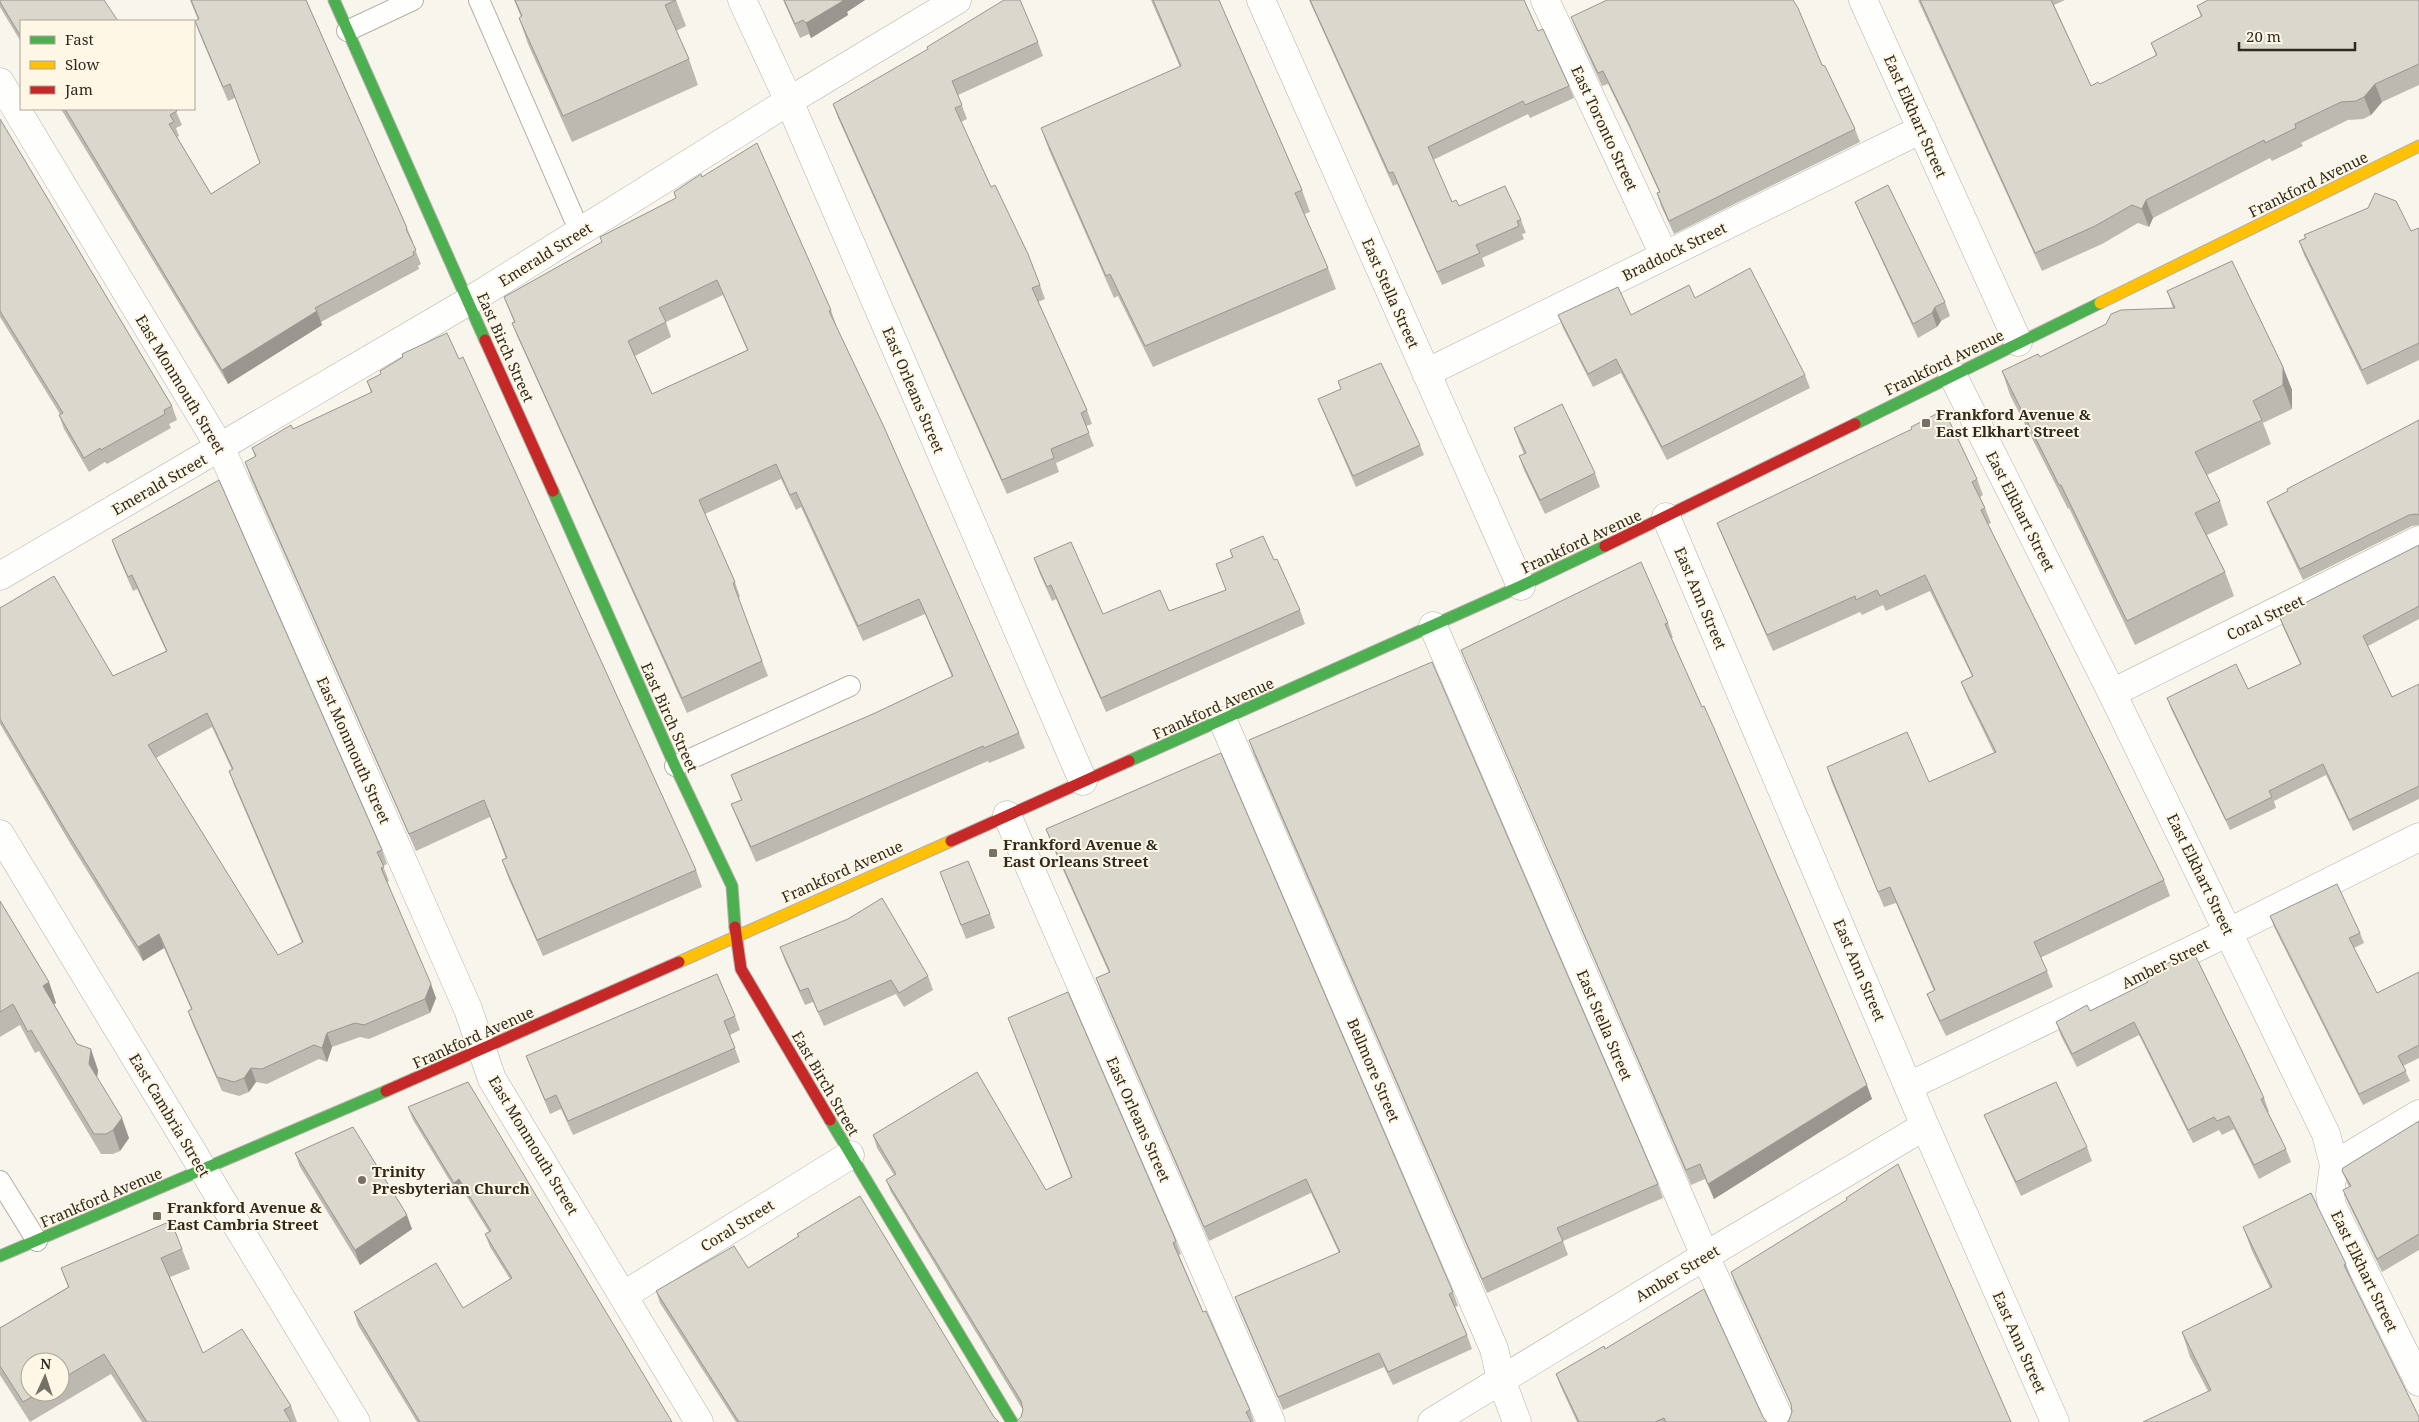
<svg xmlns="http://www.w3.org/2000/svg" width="2419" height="1422" viewBox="0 0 2419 1422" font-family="'Noto Serif',serif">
<rect width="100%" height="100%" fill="#f8f5ec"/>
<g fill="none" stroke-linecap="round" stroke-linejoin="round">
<defs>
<path id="lane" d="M479,0L580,232
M347,31L413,0
M675,766L850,686
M0,1181L37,1241"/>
<path id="street" d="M742,0L789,101L1083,781
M1261,0L1521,586
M1545,0L1664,255
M1863,0L2018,342
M0,82L221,449L468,1009L492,1079L699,1422
M1426,373L1922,129
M1952,374L2112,693L2326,1134L2334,1165L2330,1194L2332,1206L2419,1382
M1666,517L1925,1126L2055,1422
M0,576L469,301L789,101L957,0
M1433,626L1705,1256L1781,1422
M2112,693L2419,540
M1223,721L1494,1349L1501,1379L1517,1422
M1007,815L1271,1422
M0,834L356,1422
M1909,1086L2229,932L2419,837
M2334,1165L2419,1114
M624,1295L850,1155
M1432,1422L1705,1256L1925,1126"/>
<path id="fast" d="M334,0L485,340
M1855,424L2100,303
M553,491L675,766L732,886L735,927
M1129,761L1521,586L1605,546
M830,1120L1012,1422
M0,1256L386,1091"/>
<path id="slow" d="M2100,303L2419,146
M679,962L951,841"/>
<path id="jam" d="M485,340L553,491
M1605,546L1855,424
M951,841L1129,761
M735,927L741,969L830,1120
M386,1091L679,962"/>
</defs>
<use href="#lane" stroke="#b4b0a7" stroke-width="22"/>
<use href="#street" stroke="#b4b0a7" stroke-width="29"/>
<use href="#fast" stroke="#b4b0a7" stroke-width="13"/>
<use href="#slow" stroke="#b4b0a7" stroke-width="13"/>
<use href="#jam" stroke="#b4b0a7" stroke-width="13"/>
<use href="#lane" stroke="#fefefc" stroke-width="20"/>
<use href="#street" stroke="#fefefc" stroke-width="28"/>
<use href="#fast" stroke="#4caf50" stroke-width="11"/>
<use href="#slow" stroke="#ffc107" stroke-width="11"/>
<use href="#jam" stroke="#c62828" stroke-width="11"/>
</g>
<path fill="#bbb9b0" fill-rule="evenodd" d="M0,0L21,21V42L0,7Z
M190,0H306L407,228L413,242H412L421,264L418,266L419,269L321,322L322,325L228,384L61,109H175L182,125L176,128L179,136L177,137L211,194L260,163L235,98L228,101L200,35L195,21L198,20Z
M514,0H676L686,26L676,31L689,59L698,85L572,142L528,44L519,18L521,17Z
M783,0H865L847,12L848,15L811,38L809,34L800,38Z
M1151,0H1219L1302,190L1310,212L1304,214L1328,268L1336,289L1153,367L1118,296L1114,298L1049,150L1041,128L1180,67Z
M1309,0H1524L1538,31L1569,86L1574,98L1530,118L1528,114L1433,160L1452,202L1459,206L1521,220L1526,233L1522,234L1524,239L1482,258L1485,266L1442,285L1397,184L1393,186Z
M1918,0H2065L2054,5L2091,86L2100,84L2156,56L2151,43L2201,17L2197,6L2419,0V85L2382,102L2371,115L2363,119L2348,120L2301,143L2303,146L2272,161L2270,158L2153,218L2149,227L2138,223L2102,244L2042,271Z
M1571,17L1822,65L1855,129L1860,142L1674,234L1661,206L1657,193L1659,192L1633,135L1608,84L1602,86L1576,29Z
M1038,42L1043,56L958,95L967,119L961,122L991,187L1040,285L1045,299L1038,302L1087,410L1092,424L1086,426L1094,446L1056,463L1059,472L1007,494L838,118L833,104Z
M0,119L172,406L177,420L169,424L171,428L107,464L105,462L89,472L64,429L59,415L60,414L0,317Z
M702,177L831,310L836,325L835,326L1019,733L1025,748L989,763L988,761L756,862L737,819L731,804L741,800L731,775L873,714L952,677L925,614L863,641L801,507L796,510L781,479L705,514L735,582L740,597L738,598L768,676L687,713L518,338L512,323L514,322L504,297L602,242L600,237L676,198L674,192ZM723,295L747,350L652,394L635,356L671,337L666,322Z
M1855,202L1945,302L1950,316L1941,321L1937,327L1918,338L1861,216Z
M2419,228V360L2367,385L2304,255L2299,241L2305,238L2304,235L2411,231Z
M2167,291L2283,367L2292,390V409L2263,423L2271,444L2207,475L2220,501L2228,525L2207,535L2225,572L2234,596L2135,645L2069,508L2068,509L2010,395L2002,371L2173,308Z
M1695,298L1805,375L1810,388L1667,460L1621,373L1593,387L1563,328L1558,315H1631Z
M367,381L696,870L702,887L543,956L508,877L502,860L506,859L490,817L416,851L251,479L245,462L255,457L252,448L371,393Z
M1341,389L1420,445L1424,455L1356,487L1322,409L1318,399Z
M2419,420V525L2412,526L2303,580L2271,513L2267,502Z
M1514,428L1595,473L1600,487L1545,514L1524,470L1519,456L1524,454L1519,442Z
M1977,479L1983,495L1980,497L1985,508L1991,523L1988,524L2164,880L2170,896L2040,958L2047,971L2053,987L1946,1036L1933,1009L1927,994L1934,991L1896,903L1884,907L1832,783L1827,767L1929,782L1994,753L1967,697L1961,682L1972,676L1930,591L1886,611L1883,605L1862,615L1860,612L1773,651L1723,538L1717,523Z
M112,540L382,850L387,864L383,866L389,881L387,882L436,998L430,1013L369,1039L360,1037L332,1047L327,1062L319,1059L267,1084L256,1082L249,1092L239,1096L222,1091L193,1025L188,1011L191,1009L164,948L143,961L70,843L0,724V608L113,676L166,651L137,589L133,591L117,554ZM212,727L232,770L229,771L234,785L302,943L278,955L156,758Z
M2419,545V619L2368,646L2392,697L2419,684V799L2353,831L2326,775L2274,801L2276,808L2230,830L2171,709L2167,698L2248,689L2300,664L2283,627L2279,616Z
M1230,550L1274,560L1300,610L1305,624L1106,712L1056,599L1052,601L1039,572L1034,558L1103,614L1169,611L1226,590L1216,564L1232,557Z
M1668,623L1673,638H1671L1872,1099L1714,1199L1705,1179L1691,1185L1467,664L1461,650Z
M1249,740L1658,1184L1663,1198L1563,1241L1568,1255L1487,1293L1254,755Z
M1046,829L1453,1292L1458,1306L1455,1307L1467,1335L1472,1349L1393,1385L1384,1367L1283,1410L1240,1311L1235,1297L1339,1253L1311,1193L1209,1241L1101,992L1096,978L1109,973L1051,843Z
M940,872L990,914L995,928L966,939Z
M0,901L49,982L56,1003L54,1004L77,1044L98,1070L97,1078L129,1138L120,1151L113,1154H101L39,1051L35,1053L20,1025L0,1037Z
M2270,916L2360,933L2364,943L2354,948L2377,993L2419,972V1058L2403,1066L2410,1081L2363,1105L2274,927Z
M780,947L928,976L933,990L904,1007L896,994L824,1026L813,1002L805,1005L785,961Z
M2144,975L2264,1098L2269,1112H2268L2286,1149L2291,1162L2259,1179L2234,1129L2222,1135L2219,1130L2193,1143L2139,1035L2077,1067L2061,1036L2056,1022L2090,1011L2147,983Z
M735,1016L740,1030L730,1035L740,1062L573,1135L561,1109L550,1114L526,1056Z
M1008,1018L1176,1241L1181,1254L1179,1255L1203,1312L1250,1410L1254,1422H1016L1021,1417L1023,1410L891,1192L886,1180L894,1175L877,1148L873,1135L1046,1190L1071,1177Z
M408,1107L672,1422H417L358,1325L354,1312L463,1308L510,1279L490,1247L485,1234L489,1232L464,1192L459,1196L413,1120Z
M1984,1115L2087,1147L2092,1161L2021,1196L1990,1129Z
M2419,1121V1250L2382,1272L2348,1203L2343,1190L2349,1187L2342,1171Z
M295,1153L412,1229L360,1265L300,1167Z
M2243,1227L2346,1264L2354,1286L2419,1417L2208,1391L2190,1357L2182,1332L2270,1288L2252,1251Z
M797,1234L994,1417L999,1422H736L660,1303L656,1291L748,1268L798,1237Z
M182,1249L190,1269L170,1277L203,1353L291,1406L297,1422H142L111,1374L30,1422L0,1375V1328L68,1287L61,1268ZM60,1362V1392H30Z
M1731,1272L2011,1422L1789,1420L1792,1412V1407L1735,1284Z
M1605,1349L1763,1417L1767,1422H1577L1560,1385L1556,1374Z"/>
<path fill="#999690" d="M842,0H865L847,12L848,15L811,38L806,23Z
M2375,84L2382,102L2371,115L2364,97Z
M2146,200L2153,218L2149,227L2142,209Z
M1935,307L1941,321L1937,327L1932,313Z
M317,311L322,325L228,384L222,370Z
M2283,367L2292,390V409L2283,385Z
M159,934L164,948L143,961L138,947Z
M49,982L56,1003L51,1006L43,986Z
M431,984L436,998L430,1013L425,999Z
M327,1033L332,1047L327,1062L322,1048Z
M91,1049L98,1070L96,1085L89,1064Z
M251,1068L256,1082L249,1092L244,1078Z
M1867,1085L1872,1099L1714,1199L1708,1184Z
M122,1118L129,1138L120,1151L113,1130Z
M459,1179L464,1192L459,1196L454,1183Z
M407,1215L412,1229L360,1265L355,1250Z"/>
<path fill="#dad7cd" stroke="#999690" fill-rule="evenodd" d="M0,0H104L118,21H21V37L0,2Z
M191,0H306L407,228L406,229L416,250L413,252L414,255L315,308L317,311L222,370L65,109H175L177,111L170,115L174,122L169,124L211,194L260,163L230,84L223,87L195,21L199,19Z
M515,0H676L665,5L689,59L563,116L519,18L522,16Z
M784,0H842L843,1L806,23L803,20L795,24Z
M1004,0H1020L1038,42L952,81L962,105L955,108L991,187L995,185L1028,254L1040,285L1032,288L1087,410L1081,413L1089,433L1051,449L1054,458L1002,480L833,104L928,49L927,47Z
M1153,0H1219L1302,190L1295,193L1328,268L1145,346L1110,274L1106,276L1041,128L1181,66Z
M1310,0H1524L1538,31L1543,29L1569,86L1525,105L1523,101L1428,147L1452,202L1456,200L1459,206L1505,186L1521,220L1517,221L1519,226L1476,245L1480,253L1437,272L1393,172L1389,173Z
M1607,0H1793L1798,8L1822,65L1825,66L1855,129L1669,221L1657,193L1660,192L1628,122L1603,71L1598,73L1571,17Z
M1920,0H2051L2091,86L2098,82L2100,84L2157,55L2151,43L2202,16L2197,6L2208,0H2419V64L2375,84L2364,97L2356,101L2341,102L2295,124L2296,128L2265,143L2264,140L2146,200L2142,209L2132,205L2095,226L2035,253Z
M0,119L172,406L164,410L165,414L101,450L100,448L84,458L59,415L63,413L0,311Z
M757,143L831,310L829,311L884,427L1019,733L984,748L983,746L751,847L731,804L742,800L731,775L873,714L953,676L919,599L858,626L796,492L790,495L776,464L699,500L735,582L733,583L762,661L682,698L512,323L515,322L504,297L602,242L600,237L676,198L674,192L701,174L702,177ZM717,280L748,350L652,394L628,341L666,322L659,308Z
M1888,185L1945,302L1935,307L1932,313L1913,324L1855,202Z
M2375,193L2396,201L2411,231L2419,228V343L2362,370L2299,241L2306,238L2304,235L2368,208Z
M2232,261L2283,367V385L2253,401L2262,420L2195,452L2220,501L2195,513L2225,572L2127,621L2061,485H2059L2002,371L2038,354L2040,357L2106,324L2111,314L2121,310L2175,308L2167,291Z
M1750,268L1805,375L1662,447L1616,359L1588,374L1558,315L1618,287L1631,315L1689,285L1695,298Z
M447,333L459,359L463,357L696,870L537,940L502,860L507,858L484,800L409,834L245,462L256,456L252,448L291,425L293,429L372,392L367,381L381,374L380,371L403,357L402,354Z
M1381,363L1420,445L1353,476L1318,399L1341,389L1338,381Z
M1562,404L1595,473L1540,500L1519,456L1526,453L1514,428Z
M1944,410L1977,479L1972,482L1985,508L1981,510L2164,880L2034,942L2047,971L1940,1021L1927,994L1935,990L1890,887L1878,892L1827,767L1907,732L1929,782L1996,752L1961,682L1973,676L1925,575L1880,596L1877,590L1856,600L1855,596L1767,635L1717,523L1912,429L1911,427Z
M2419,420V515L2416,514L2409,515L2300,569L2267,502L2288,491L2287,489Z
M219,480L382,850L377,852L384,867L381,868L431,984L425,999L364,1025L355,1023L327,1033L322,1048L314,1045L262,1069L251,1068L244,1078L234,1082L217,1077L188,1011L192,1009L159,934L138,947L65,829L0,719V608L54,576L113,676L167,651L132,575L128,577L112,540ZM207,713L233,769L229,771L303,942L278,955L148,745Z
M1263,536L1274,560L1277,559L1300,610L1101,698L1051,585L1047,587L1034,558L1071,542L1103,614L1160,590L1169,611L1226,590L1216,564L1233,557L1230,550Z
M2419,545V606L2363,636L2392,697L2419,684V786L2349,820L2323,764L2269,791L2272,797L2226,820L2167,698L2236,664L2248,689L2301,664L2279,616Z
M1641,562L1668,623L1665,624L1702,707L1704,706L1713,726L1867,1085L1708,1184L1700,1164L1686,1170L1461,650Z
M1432,662L1658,1184L1557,1228L1563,1241L1482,1279L1249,740Z
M1221,753L1453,1292L1449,1294L1467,1335L1388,1372L1379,1353L1278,1397L1235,1297L1340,1252L1306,1179L1204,1227L1096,978L1110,972L1046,829Z
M968,861L990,914L961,925L940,872Z
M2337,884L2360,933L2349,938L2377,993L2419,972V1045L2398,1056L2406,1071L2359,1094L2270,916Z
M882,898L928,976L899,993L891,980L818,1012L808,988L800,991L780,947L848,919Z
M0,901L49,982L43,986L77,1044L91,1049L89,1064L122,1118L113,1130L106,1134H94L31,1030L28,1032L13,1004L0,1012Z
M2193,951L2241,1049L2264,1098L2261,1099L2286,1149L2254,1165L2229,1116L2217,1121L2214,1117L2188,1130L2134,1022L2072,1054L2056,1022L2087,1005L2090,1011L2148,982L2144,975Z
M717,974L735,1016L724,1021L735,1048L568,1121L556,1095L545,1100L526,1056Z
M1068,992L1176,1241L1173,1243L1203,1312L1206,1311L1250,1410L1246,1412L1251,1422H1016L1021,1417L1023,1410L1021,1401L886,1180L896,1174L873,1135L977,1072L1046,1190L1072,1177L1008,1018Z
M468,1082L672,1422H420L354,1312L436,1263L463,1308L512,1278L485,1234L491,1231L459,1179L454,1183L408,1107Z
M2056,1082L2087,1147L2016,1182L1984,1115Z
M2419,1121V1234L2377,1259L2343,1190L2351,1186L2342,1171L2343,1168Z
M353,1127L407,1215L355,1250L295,1153Z
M1898,1164L2011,1422H1787L1789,1420L1792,1412L1791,1404L1731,1272L1847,1200L1846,1198Z
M2311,1193L2346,1264L2344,1265L2419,1417V1422H2143L2211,1390L2182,1332L2272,1287L2243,1227Z
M860,1196L994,1417L999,1422H739L656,1291L734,1246L748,1268L799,1236L797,1234Z
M171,1221L182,1249L161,1258L203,1353L242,1329L291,1406L284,1410L291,1422H147L104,1354L60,1380V1362H30V1392H40L23,1402L0,1366V1328L69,1287L61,1268Z
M1704,1289L1763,1417L1767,1422H1666L1664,1418L1655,1422H1579L1556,1374L1604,1346L1605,1349Z"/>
<g fill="#757167" stroke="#fef7e6" stroke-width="2">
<rect x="1921" y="418" width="10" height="10" rx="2.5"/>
<rect x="988" y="848" width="10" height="10" rx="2.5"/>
<circle cx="362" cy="1180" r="5"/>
<rect x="152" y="1211" width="10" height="10" rx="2.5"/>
</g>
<g text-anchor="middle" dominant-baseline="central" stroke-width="4" stroke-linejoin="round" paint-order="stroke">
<g font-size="15" fill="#2e2a20" stroke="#fef7e6">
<text transform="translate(1916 116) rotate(66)">East Elkhart Street</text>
<text transform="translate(1605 128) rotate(65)">East Toronto Street</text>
<text transform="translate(2308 184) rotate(-26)">Frankford Avenue</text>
<text transform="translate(1674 251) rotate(-26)">Braddock Street</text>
<text transform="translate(545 254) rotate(-32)">Emerald Street</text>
<text transform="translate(1391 293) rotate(66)">East Stella Street</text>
<text transform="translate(506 347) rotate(66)">East Birch Street</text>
<text transform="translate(1944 362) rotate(-26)">Frankford Avenue</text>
<text transform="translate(181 384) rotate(59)">East Monmouth Street</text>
<text transform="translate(914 390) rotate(67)">East Orleans Street</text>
<text transform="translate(159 484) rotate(-30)">Emerald Street</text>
<text transform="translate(2021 511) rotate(63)">East Elkhart Street</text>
<text transform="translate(1581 541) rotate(-25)">Frankford Avenue</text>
<text transform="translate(1701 598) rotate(67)">East Ann Street</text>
<text transform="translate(2265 617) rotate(-26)">Coral Street</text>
<text transform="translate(1213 708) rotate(-24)">Frankford Avenue</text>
<text transform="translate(670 717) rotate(66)">East Birch Street</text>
<text transform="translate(354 750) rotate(66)">East Monmouth Street</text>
<text transform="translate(842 871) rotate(-24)">Frankford Avenue</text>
<text transform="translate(2201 874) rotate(64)">East Elkhart Street</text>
<text transform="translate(2165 963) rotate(-26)">Amber Street</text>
<text transform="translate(1860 970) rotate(67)">East Ann Street</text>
<text transform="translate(1605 1025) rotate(67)">East Stella Street</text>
<text transform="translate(473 1037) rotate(-24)">Frankford Avenue</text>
<text transform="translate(1374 1070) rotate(67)">Bellmore Street</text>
<text transform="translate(826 1083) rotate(60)">East Birch Street</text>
<text transform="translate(170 1115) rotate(59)">East Cambria Street</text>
<text transform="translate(1139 1119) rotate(66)">East Orleans Street</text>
<text transform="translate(534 1145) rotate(59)">East Monmouth Street</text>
<text transform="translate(101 1197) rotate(-23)">Frankford Avenue</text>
<text transform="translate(737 1225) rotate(-32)">Coral Street</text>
<text transform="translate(2365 1271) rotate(64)">East Elkhart Street</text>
<text transform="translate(1677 1273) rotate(-31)">Amber Street</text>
<text transform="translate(2020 1342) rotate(66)">East Ann Street</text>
</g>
<g font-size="15" font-weight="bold" fill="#2e2a20" stroke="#fef7e6" text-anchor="start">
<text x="1936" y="414">Frankford Avenue &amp;<tspan x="1936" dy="17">East Elkhart Street</tspan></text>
<text x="1003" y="844">Frankford Avenue &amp;<tspan x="1003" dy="17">East Orleans Street</tspan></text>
<text x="372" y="1171">Trinity<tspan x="372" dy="17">Presbyterian Church</tspan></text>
<text x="167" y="1207">Frankford Avenue &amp;<tspan x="167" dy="17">East Cambria Street</tspan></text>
</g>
</g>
<rect x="20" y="20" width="175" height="90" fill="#fef7e6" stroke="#aba597"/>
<rect x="30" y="36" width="25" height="8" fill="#4caf50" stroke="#aba597"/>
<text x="65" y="45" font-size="15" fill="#2e2a20">Fast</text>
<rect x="30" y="61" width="25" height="8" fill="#ffc107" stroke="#aba597"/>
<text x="65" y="70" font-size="15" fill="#2e2a20">Slow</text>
<rect x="30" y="86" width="25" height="8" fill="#c62828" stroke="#aba597"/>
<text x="65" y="95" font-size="15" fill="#2e2a20">Jam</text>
<g transform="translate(45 1377) rotate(3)"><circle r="24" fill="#fef7e6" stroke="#aba597"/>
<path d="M0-4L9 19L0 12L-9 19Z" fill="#757167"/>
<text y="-8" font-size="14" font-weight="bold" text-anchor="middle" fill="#2e2a20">N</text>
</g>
<path d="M2239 42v8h116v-8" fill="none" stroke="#2e2a20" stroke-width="2.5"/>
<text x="2246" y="42" font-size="15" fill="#2e2a20" stroke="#fef7e6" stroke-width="4" paint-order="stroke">20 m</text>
</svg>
